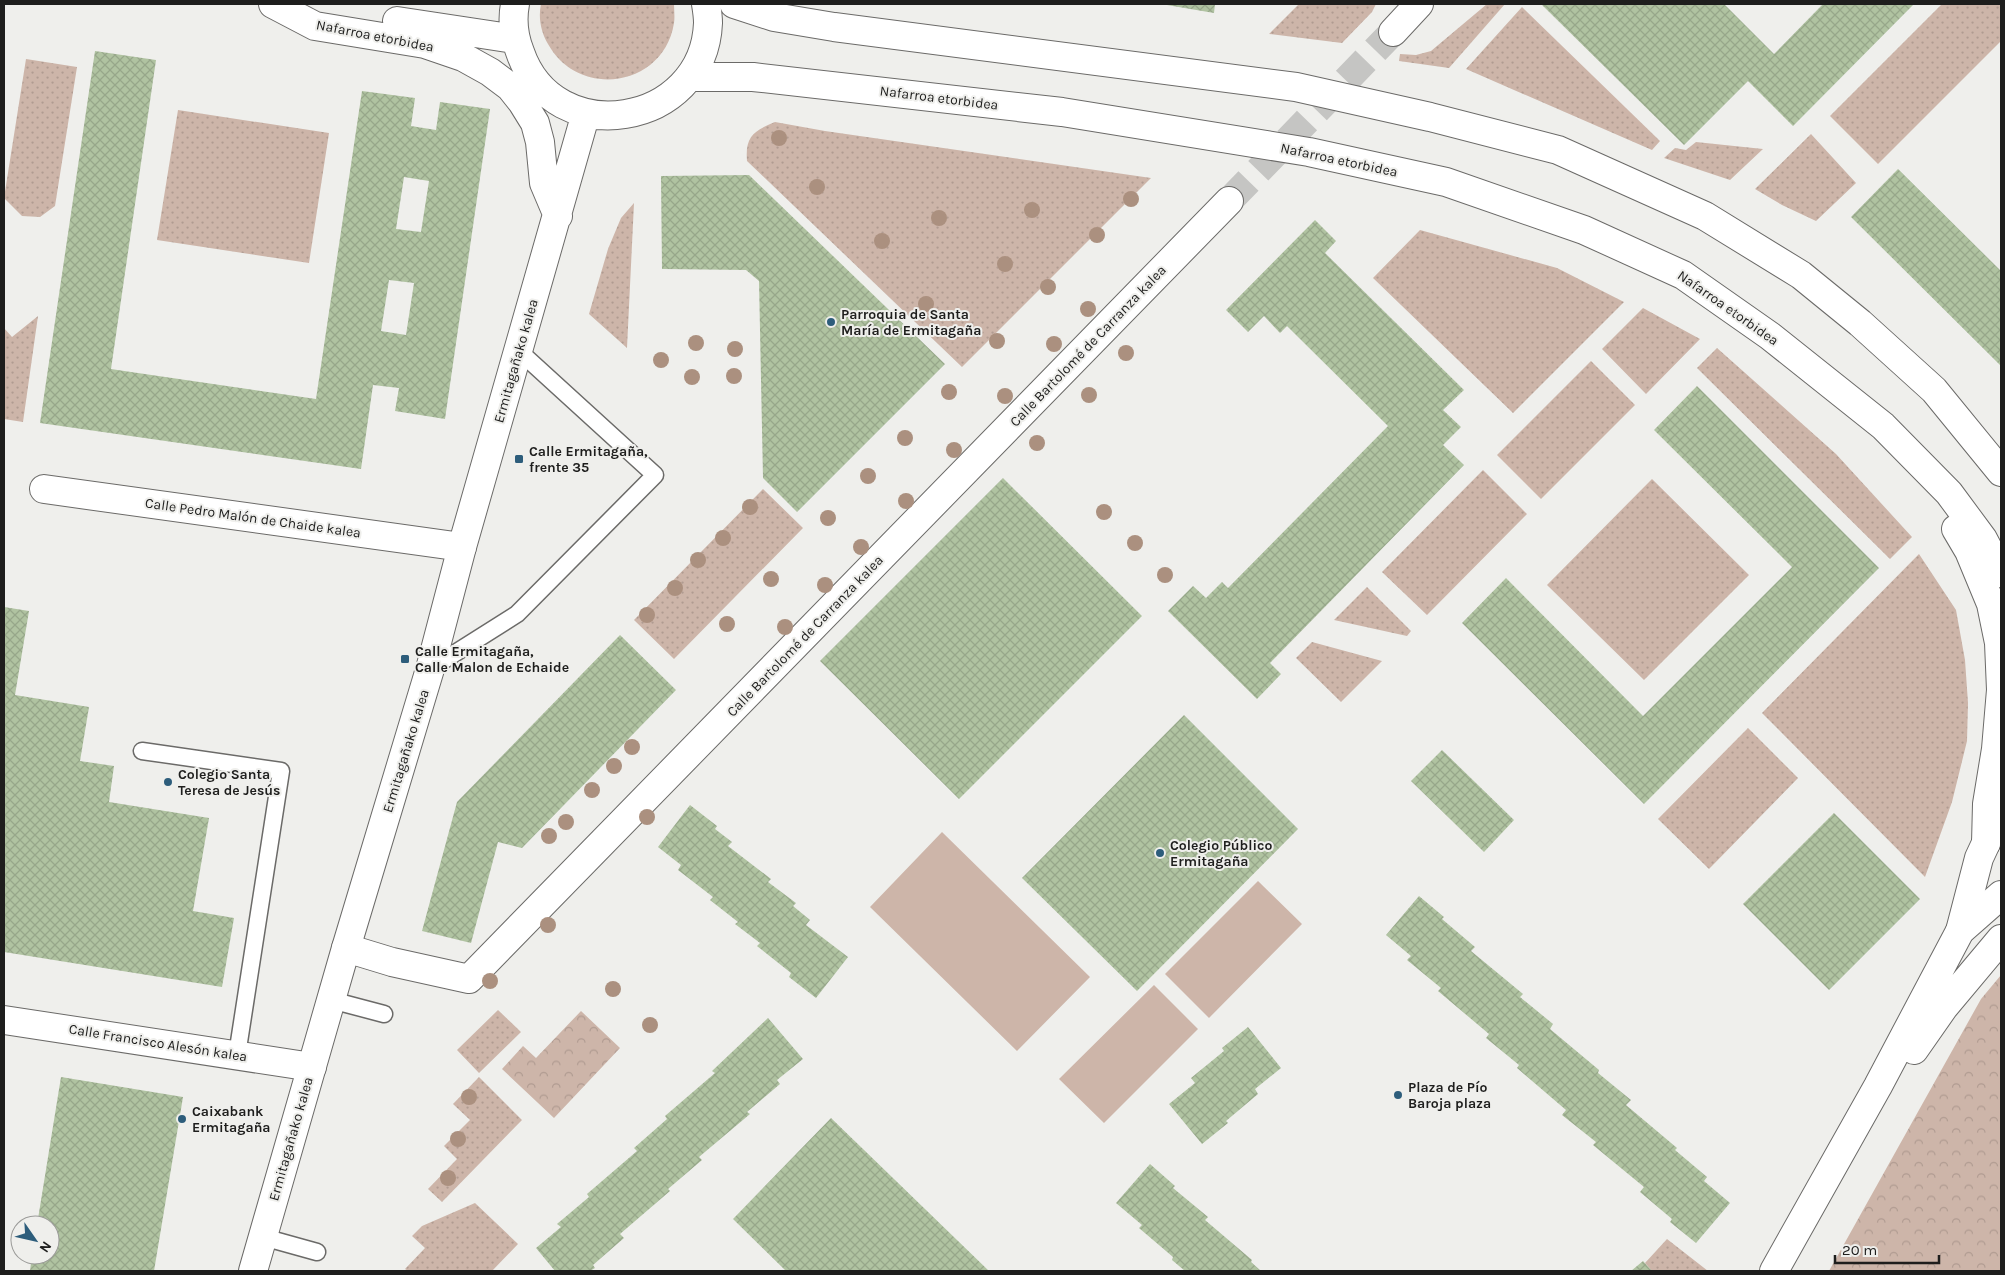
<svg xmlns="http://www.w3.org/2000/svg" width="2005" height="1275" viewBox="0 0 2005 1275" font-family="Karla,sans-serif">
<defs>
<pattern id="grass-dots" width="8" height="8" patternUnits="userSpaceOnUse" patternTransform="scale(1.25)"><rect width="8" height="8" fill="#cdb5a9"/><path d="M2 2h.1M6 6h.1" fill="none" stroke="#b09b91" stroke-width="1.8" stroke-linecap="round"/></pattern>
<pattern id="park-crowns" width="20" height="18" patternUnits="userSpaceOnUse" patternTransform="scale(1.25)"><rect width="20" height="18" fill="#cdb5a9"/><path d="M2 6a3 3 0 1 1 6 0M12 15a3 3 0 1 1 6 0" fill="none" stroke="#b09b91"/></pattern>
<pattern id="building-cross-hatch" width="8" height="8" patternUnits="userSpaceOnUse" patternTransform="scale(1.25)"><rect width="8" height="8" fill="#b0c3a1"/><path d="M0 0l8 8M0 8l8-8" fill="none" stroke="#97a78a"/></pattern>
</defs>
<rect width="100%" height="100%" fill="#efefec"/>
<path fill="url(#grass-dots)" d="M541,4H674C674,10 675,17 674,23C664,87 579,100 548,44C541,32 538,18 541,4Z
M1299,4H1376L1372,12L1342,43L1269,34Z
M1487,4H1505L1449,68L1399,61L1400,54L1416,55L1431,51Z
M1942,4H2001V41L1878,164L1830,116Z
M1522,7L1660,141L1652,150L1466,69Z
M26,59L77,67L55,206L40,217L22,216L4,198Z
M178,110L329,133L309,263L157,240Z
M775,122L825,131L1151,178L962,367L747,161C745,136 754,131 775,122Z
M1811,134L1856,183L1816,221L1782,205L1755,189Z
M1696,142L1763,149L1730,180L1664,158L1675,148L1686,150Z
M634,203L627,348L589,314L608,249L621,218Z
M1420,230L1557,268L1624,302L1513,413L1373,278Z
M1643,308L1700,339L1646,394L1602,349Z
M38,316L23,422L4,419V328L12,337Z
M1717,348L1836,454L1912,537L1890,559L1697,368Z
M1591,361L1635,405L1541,499L1497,455Z
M1483,470L1527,514L1427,615L1382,572Z
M1652,479L1749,575L1644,680L1547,585Z
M763,489L803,528L674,659L634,620Z
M1919,554L1956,610L1965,660L1968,703L1967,741L1952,802L1925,877L1762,713Z
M1367,587L1411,631L1407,636L1334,620Z
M1312,642L1382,661L1341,702L1296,658Z
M1748,728L1798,778L1709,869L1658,819Z
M498,1010L521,1032L479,1073L457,1050Z
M479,1077L522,1120L442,1202L428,1189L457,1159L444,1146L470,1120L453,1104Z
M475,1203L518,1244L492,1271H408L405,1269L425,1248L412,1236L422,1226Z
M1667,1239L1708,1271H1652L1645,1263Z"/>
<path fill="url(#park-crowns)" d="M2001,975V1271H1829L1981,999Z
M581,1011L620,1048L554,1118L502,1069L523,1046L536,1058Z"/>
<path fill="#cdb5a9" d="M942,832L1090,977L1017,1051L870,907Z
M1258,881L1302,924L1209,1018L1165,974Z
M1154,985L1198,1029L1104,1123L1059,1079Z"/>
<path fill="url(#building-cross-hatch)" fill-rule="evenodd" d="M1161,4H1215L1214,13Z
M1541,4H1724L1774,54L1823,4H1914L1793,126L1748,81L1684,145Z
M95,51L156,60L111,369L131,372L316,399L362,91L415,98L411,126L436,130L440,102L490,109L445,419L395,411L399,388L373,385L361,469L40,423ZM404,177L429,181L421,232L396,229ZM389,280L414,283L406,335L381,331Z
M1898,169L2001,271V366L1851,217Z
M749,175L945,364L797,512L763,478L759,281L746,270L662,269L661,176Z
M1315,220L1336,241L1325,253L1464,390L1443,410L1461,427L1443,445L1464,465L1270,663L1281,674L1257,699L1168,611L1193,586L1206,598L1222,582L1228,588L1388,426L1287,326L1280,333L1264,316L1248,332L1226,310Z
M1697,386L1879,568L1644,804L1462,623L1506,578L1643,716L1792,567L1654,430Z
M1003,478L1142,616L959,799L820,661Z
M4,607L29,611L15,695L89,707L80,761L114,766L109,802L209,818L193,911L234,918L222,987L4,952Z
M620,635L676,690L522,848L498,842L471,943L422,931L457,802Z
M1184,715L1298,829L1137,991L1022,878Z
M1442,750L1514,820L1484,852L1411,781Z
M690,805L717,826L715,829L732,842L728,846L771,879L768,882L796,903L793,906L810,920L806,925L848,957L816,998L789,977L791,973L757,946L760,943L735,924L738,922L710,900L713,897L678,870L681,865L658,847Z
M1834,813L1920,899L1829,990L1743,904Z
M1419,896L1444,917L1442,919L1475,947L1471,951L1523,994L1520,997L1553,1024L1550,1029L1599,1070L1598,1073L1631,1100L1626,1105L1677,1148L1675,1150L1707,1177L1704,1181L1730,1203L1696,1243L1670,1222L1672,1219L1640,1192L1644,1187L1593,1145L1596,1142L1562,1115L1566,1110L1517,1068L1519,1065L1486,1038L1489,1034L1438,991L1441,988L1407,960L1411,956L1386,935Z
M768,1018L803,1059L777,1080L780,1084L747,1112L750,1114L699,1157L702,1160L668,1189L670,1191L620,1234L624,1238L593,1265L595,1268L590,1271H555L536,1248L561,1227L557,1224L589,1197L587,1194L637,1151L634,1148L667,1119L665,1116L715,1073L712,1071Z
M1248,1027L1281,1068L1255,1089L1258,1094L1226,1121L1228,1123L1202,1144L1169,1104L1195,1083L1191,1078L1224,1051L1222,1048Z
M61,1077L183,1097L154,1271H30L32,1255H50V1225H37Z
M831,1118L989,1271H786L733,1219Z
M1150,1164L1175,1186L1173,1188L1208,1217L1205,1220L1252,1260L1251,1262L1261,1271H1185L1172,1260L1173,1257L1139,1228L1142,1225L1116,1203Z
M1643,1261L1652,1271H1631Z"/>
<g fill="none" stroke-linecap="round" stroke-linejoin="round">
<path stroke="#c5c5c3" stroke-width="28" stroke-dasharray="28 14" stroke-linecap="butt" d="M1229,201L1393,32"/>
<defs>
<path id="lane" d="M430,669L517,614L655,475L519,351
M142,751L281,771L237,1055
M331,1000L384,1014
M263,1237L317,1252"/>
<path id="street" d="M1393,32L1419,4
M44,489L462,547
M1960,931L1979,858L1986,843
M346,948L392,962L469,979L1229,201
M4,1020L312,1067"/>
<path id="secondary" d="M273,4L315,26L425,44L463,57L490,72L510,87L522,102L535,123L540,142L544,183L558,216
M515,4C512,20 514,37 520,52C554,152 704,127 708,23C708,17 707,10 706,4
M734,4L774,17L834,27L1296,87L1430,117L1558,150L1705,216L1801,275L1860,323L1934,390L2001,472
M397,21L515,39
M689,77H753L1062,112L1309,152L1446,182L1584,230L1683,275L1770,336L1883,426L1949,493L1983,539L2001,573
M1956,529L1969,551L1991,604L1999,643L2001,690L1996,749L1987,804L1986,843
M1914,1050L1944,1007L2001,939
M253,1271L346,948L430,669L462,547L586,113
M1774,1271L1878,1086L1960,931L2001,895"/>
</defs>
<use href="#lane" stroke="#6b6a68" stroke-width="19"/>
<use href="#street" stroke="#6b6a68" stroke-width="30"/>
<use href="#secondary" stroke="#6b6a68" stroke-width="30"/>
<use href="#lane" stroke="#fff" stroke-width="16"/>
<use href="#street" stroke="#fff" stroke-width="28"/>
<use href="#secondary" stroke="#fff" stroke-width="28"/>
</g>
<g fill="#ab907f">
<circle cx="779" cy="138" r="8"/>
<circle cx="817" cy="187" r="8"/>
<circle cx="1131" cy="199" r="8"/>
<circle cx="1032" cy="210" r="8"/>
<circle cx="939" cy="218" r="8"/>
<circle cx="1097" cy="235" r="8"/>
<circle cx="882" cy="241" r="8"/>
<circle cx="1005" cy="264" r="8"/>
<circle cx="1048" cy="287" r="8"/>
<circle cx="926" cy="304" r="8"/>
<circle cx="1088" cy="309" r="8"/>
<circle cx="997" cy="341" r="8"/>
<circle cx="696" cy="343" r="8"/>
<circle cx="1054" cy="344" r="8"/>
<circle cx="735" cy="349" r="8"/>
<circle cx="1126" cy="353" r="8"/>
<circle cx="661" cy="360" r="8"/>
<circle cx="734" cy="376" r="8"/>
<circle cx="692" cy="377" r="8"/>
<circle cx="949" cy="392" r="8"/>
<circle cx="1089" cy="395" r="8"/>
<circle cx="1005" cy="396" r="8"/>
<circle cx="905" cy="438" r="8"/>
<circle cx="1037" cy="443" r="8"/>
<circle cx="954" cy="450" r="8"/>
<circle cx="868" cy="476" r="8"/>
<circle cx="906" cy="501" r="8"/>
<circle cx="750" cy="507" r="8"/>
<circle cx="1104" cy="512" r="8"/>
<circle cx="828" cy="518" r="8"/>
<circle cx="723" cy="538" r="8"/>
<circle cx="1135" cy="543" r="8"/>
<circle cx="861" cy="547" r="8"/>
<circle cx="698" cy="560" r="8"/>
<circle cx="1165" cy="575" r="8"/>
<circle cx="771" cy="579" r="8"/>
<circle cx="825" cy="585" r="8"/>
<circle cx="675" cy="588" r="8"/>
<circle cx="647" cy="615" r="8"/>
<circle cx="727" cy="624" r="8"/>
<circle cx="785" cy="627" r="8"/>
<circle cx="632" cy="747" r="8"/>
<circle cx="614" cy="766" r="8"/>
<circle cx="592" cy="790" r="8"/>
<circle cx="647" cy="817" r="8"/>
<circle cx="566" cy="822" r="8"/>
<circle cx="549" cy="836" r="8"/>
<circle cx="548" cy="925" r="8"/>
<circle cx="490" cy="981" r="8"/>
<circle cx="613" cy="989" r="8"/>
<circle cx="650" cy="1025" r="8"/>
<circle cx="469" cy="1097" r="8"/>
<circle cx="458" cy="1139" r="8"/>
<circle cx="448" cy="1178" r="8"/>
</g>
<g fill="#2d5d7b" stroke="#efefec" stroke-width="2">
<circle cx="831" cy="322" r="5"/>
<rect x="514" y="454" width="10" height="10" rx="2.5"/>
<rect x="400" y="654" width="10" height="10" rx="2.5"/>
<circle cx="168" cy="782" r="5"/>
<circle cx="1160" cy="853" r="5"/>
<circle cx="1398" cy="1095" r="5"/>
<circle cx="182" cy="1119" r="5"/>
</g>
<g text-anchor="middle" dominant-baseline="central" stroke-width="4" stroke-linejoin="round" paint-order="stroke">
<g font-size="14" fill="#1e1e1d" stroke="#efefec">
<text transform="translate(375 36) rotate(11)">Nafarroa etorbidea</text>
<text transform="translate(939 98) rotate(7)">Nafarroa etorbidea</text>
<text transform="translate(1339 160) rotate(12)">Nafarroa etorbidea</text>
<text transform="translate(1728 308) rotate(35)">Nafarroa etorbidea</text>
<text transform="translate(1088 346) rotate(-46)">Calle Bartolomé de Carranza kalea</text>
<text transform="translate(516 361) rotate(-74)">Ermitagañako kalea</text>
<text transform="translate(253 518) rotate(8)">Calle Pedro Malón de Chaide kalea</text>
<text transform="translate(805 636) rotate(-46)">Calle Bartolomé de Carranza kalea</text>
<text transform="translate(406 751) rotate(-73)">Ermitagañako kalea</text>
<text transform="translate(158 1043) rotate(9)">Calle Francisco Alesón kalea</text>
<text transform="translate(291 1139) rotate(-74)">Ermitagañako kalea</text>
</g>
<g font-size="14" font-weight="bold" fill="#1e1e1d" stroke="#efefec" text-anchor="start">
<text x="841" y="314">Parroquia de Santa<tspan x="841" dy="16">María de Ermitagaña</tspan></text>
<text x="529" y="451">Calle Ermitagaña,<tspan x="529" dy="16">frente 35</tspan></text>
<text x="415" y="651">Calle Ermitagaña,<tspan x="415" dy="16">Calle Malon de Echaide</tspan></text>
<text x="178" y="774">Colegio Santa<tspan x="178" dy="16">Teresa de Jesús</tspan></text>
<text x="1170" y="845">Colegio Público<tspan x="1170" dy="16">Ermitagaña</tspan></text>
<text x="1408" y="1087">Plaza de Pío<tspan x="1408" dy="16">Baroja plaza</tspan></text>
<text x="192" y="1111">Caixabank<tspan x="192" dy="16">Ermitagaña</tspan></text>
</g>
</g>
<rect width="2005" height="1275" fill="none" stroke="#1e1e1d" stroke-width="10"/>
<g transform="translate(35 1240) rotate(124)"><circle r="24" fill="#efefec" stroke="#9b9b99"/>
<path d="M0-4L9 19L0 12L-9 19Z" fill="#2d5d7b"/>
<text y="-8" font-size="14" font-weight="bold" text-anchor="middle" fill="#1e1e1d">N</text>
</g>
<path d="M1835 1255v8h104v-8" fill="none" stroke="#1e1e1d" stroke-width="2.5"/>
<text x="1842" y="1255" font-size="15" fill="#1e1e1d" stroke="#efefec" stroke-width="4" paint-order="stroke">20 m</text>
</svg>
